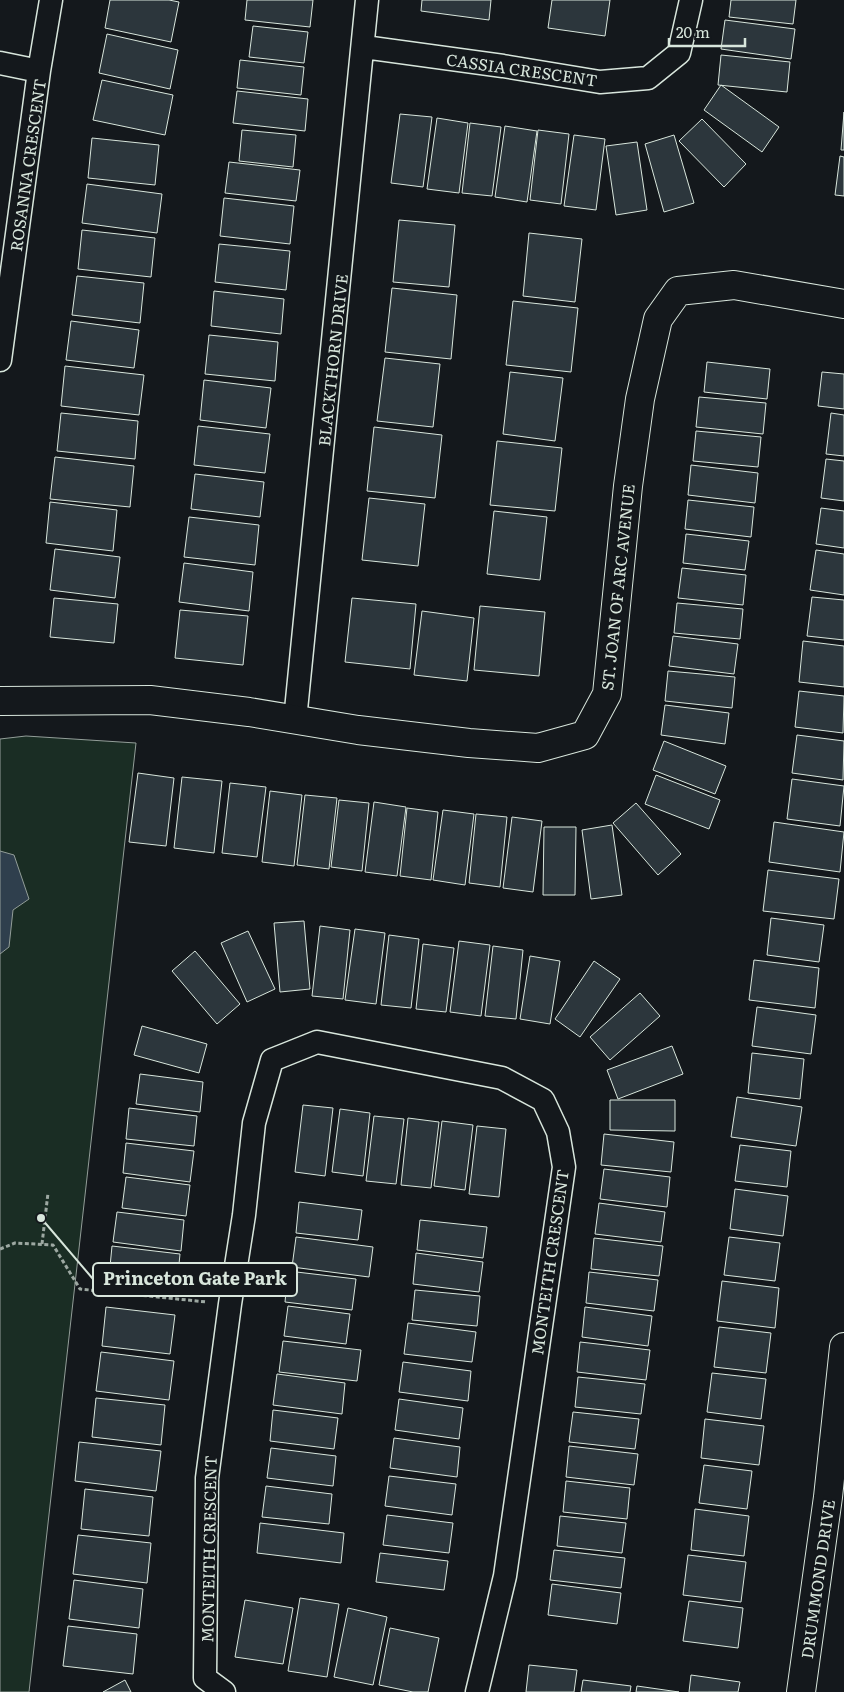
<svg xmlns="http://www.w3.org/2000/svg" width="844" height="1692" viewBox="0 0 844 1692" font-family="Literata,serif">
<rect width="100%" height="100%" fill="#14181c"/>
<path fill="#1a2d24" stroke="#939e99" d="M26,736L136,743L29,1692H0V739Z"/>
<path fill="#2f3f4d" stroke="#939e99" d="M0,851L14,855L29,899L13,910L9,947L0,954Z"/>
<path fill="#2c363c" stroke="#d8e6dc" d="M110,0H169L179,2L171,42L105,28Z
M247,0H313L310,27L245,20Z
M422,0H491L489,20L421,11Z
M552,0H610L605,36L548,28Z
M731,0H796L793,24L729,17Z
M725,20L795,29L791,59L721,49Z
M253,26L308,32L304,63L249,57Z
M107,34L178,50L170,89L99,73Z
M721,55L790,62L787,92L718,85Z
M240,60L304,67L301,95L237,88Z
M102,80L173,95L165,135L93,120Z
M721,85L779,127L762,152L704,110Z
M237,91L308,99L305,131L233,123Z
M844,112V150H841Z
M400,114L432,117L423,187L391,183Z
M437,118L468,123L459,193L427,189Z
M702,119L746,164L724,187L679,141Z
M470,123L501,127L492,196L462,193Z
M505,126L537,131L527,202L495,197Z
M242,130L296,135L293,167L239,161Z
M538,130L569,134L561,204L530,200Z
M574,135L605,139L596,210L564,206Z
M674,135L694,203L664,212L645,144Z
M92,138L159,145L155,185L88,178Z
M637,142L647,210L616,215L606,146Z
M840,156L844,157V196L835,195Z
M229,162L300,170L296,201L225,193Z
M87,184L162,194L157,233L82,223Z
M224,198L294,206L290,244L220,236Z
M399,220L455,225L449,287L393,282Z
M82,230L155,238L151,277L78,269Z
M529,233L582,239L575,302L523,296Z
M219,244L290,251L286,290L215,282Z
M77,276L144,283L140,323L72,315Z
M392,288L457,295L451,359L385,352Z
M214,291L284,299L281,334L211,326Z
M513,301L578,308L571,372L506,365Z
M71,321L139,330L134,368L66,360Z
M209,335L278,342L275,381L205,374Z
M385,358L440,364L433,427L377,421Z
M707,362L770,369L767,399L704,392Z
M65,366L144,375L139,415L61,406Z
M510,372L563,378L555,441L503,434Z
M822,372L844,374V409L818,406Z
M204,380L271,388L266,428L200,420Z
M699,397L766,403L763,434L696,427Z
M61,413L138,421L135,459L57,451Z
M831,413L844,415V456L826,454Z
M198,426L270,434L265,473L194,465Z
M374,427L442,435L435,498L367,491Z
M696,431L761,437L758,467L693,461Z
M497,441L562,448L555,511L490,505Z
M55,457L134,466L130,507L50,499Z
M826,459L844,461V501L821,498Z
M691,465L758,473L755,503L688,495Z
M195,474L264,482L260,517L191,509Z
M369,498L425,504L418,566L362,560Z
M688,500L754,507L751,537L685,529Z
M50,502L117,510L113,551L46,543Z
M821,508L844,511V548L816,544Z
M494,511L547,517L540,580L487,574Z
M189,517L259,525L255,565L184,557Z
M686,534L749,541L745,570L683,563Z
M55,549L120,557L115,598L50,590Z
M816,550L844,554V595L810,590Z
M184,563L253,572L249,611L179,602Z
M682,568L746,575L743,605L678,598Z
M812,597L844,600V640L807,636Z
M54,598L118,604L114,643L50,637Z
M352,598L416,604L410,669L345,662Z
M677,603L743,609L740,639L674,633Z
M480,606L545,612L539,676L474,670Z
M180,610L248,616L243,665L175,658Z
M422,611L474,618L467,681L414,675Z
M673,636L738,644L734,674L669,666Z
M803,641L844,646V687L799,682Z
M668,671L735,677L732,708L665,701Z
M799,691L844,696L843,733L795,727Z
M665,705L729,713L725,744L661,735Z
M797,735L844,741L843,780L792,773Z
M664,741L726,766L715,794L653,770Z
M138,773L174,778L166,846L129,842Z
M656,775L720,800L709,829L645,804Z
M182,777L222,781L214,853L174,848Z
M792,779L844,786L840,826L787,819Z
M230,783L266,787L257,857L222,853Z
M270,791L302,795L294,866L262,862Z
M305,795L337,798L329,869L297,865Z
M339,800L369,803L362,871L331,867Z
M374,802L406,807L397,876L365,872Z
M636,803L681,854L658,875L613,823Z
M407,808L438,812L431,880L400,876Z
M443,810L474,814L465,885L433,880Z
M476,814L507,817L500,887L469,883Z
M512,817L542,821L533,892L503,888Z
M774,822L844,832L840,872L769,862Z
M612,825L622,895L591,899L582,830Z
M544,827H576L575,895H543Z
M768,870L839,879L834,919L763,911Z
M771,918L824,925L819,962L767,955Z
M304,921L310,989L280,992L274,923Z
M320,926L350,930L343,999L312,996Z
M355,929L385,933L376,1004L345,1000Z
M248,931L275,989L247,1002L221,943Z
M389,935L419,939L411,1008L381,1005Z
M459,941L490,945L481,1016L450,1012Z
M423,944L454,948L446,1012L416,1009Z
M493,946L523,950L516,1019L485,1016Z
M195,951L240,1004L217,1024L172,971Z
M530,956L560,961L550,1024L520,1019Z
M754,960L819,968L815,1008L749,1000Z
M594,961L620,979L580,1037L555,1019Z
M640,993L660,1016L610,1060L590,1037Z
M757,1007L816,1015L811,1054L752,1046Z
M142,1026L207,1044L199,1073L134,1055Z
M672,1046L683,1074L618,1099L607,1070Z
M752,1053L804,1059L800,1099L748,1093Z
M140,1074L203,1082L200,1112L136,1104Z
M737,1097L802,1107L796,1146L731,1137Z
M610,1100H675V1131L610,1130Z
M303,1105L333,1108L325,1176L295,1172Z
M129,1108L197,1116L194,1146L126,1139Z
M340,1109L370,1113L363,1176L332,1172Z
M374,1116L404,1119L396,1184L366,1181Z
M408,1118L439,1122L431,1188L401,1185Z
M442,1121L473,1125L465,1190L434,1186Z
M477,1126L506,1129L499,1197L469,1194Z
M604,1134L674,1142L671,1172L601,1165Z
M126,1143L194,1151L190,1182L123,1173Z
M740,1145L791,1151L787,1187L735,1181Z
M604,1169L670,1177L667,1207L600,1199Z
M126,1177L190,1185L186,1216L122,1208Z
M735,1189L788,1196L783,1236L730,1229Z
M299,1202L362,1210L358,1240L296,1233Z
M599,1203L665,1212L661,1242L595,1234Z
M117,1212L184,1220L181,1251L113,1242Z
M420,1220L487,1227L483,1258L417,1250Z
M296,1237L373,1247L369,1277L292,1267Z
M729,1237L780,1243L775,1281L724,1275Z
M594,1238L663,1246L659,1276L591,1269Z
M112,1246L180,1254L177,1284L109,1277Z
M416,1253L483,1262L479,1292L413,1284Z
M288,1271L356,1279L352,1310L285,1302Z
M589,1272L658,1280L654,1311L586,1303Z
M722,1281L779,1288L775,1328L717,1321Z
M415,1290L480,1296L477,1326L412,1320Z
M288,1306L350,1314L346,1344L284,1336Z
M106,1307L175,1315L170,1354L102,1346Z
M585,1307L652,1316L648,1346L582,1337Z
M408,1323L476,1332L472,1362L404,1354Z
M719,1327L771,1333L766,1373L714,1367Z
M283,1341L361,1350L357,1381L279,1372Z
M580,1342L650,1350L646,1380L577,1372Z
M101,1352L174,1361L169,1400L96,1391Z
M403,1362L471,1371L468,1401L399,1392Z
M712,1373L766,1379L761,1419L707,1412Z
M277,1374L345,1383L342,1414L273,1405Z
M578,1377L645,1384L641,1414L575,1407Z
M96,1398L165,1405L161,1445L92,1437Z
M399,1399L463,1408L459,1439L395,1430Z
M273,1410L338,1418L334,1449L270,1441Z
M573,1412L639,1419L635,1449L569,1442Z
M705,1419L764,1426L759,1465L701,1458Z
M394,1438L460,1447L457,1477L390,1468Z
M79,1442L161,1451L156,1491L75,1481Z
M569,1446L638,1454L634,1485L566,1477Z
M271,1448L336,1456L333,1486L267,1478Z
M704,1465L752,1471L747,1509L699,1503Z
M389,1476L456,1484L452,1515L385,1506Z
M566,1481L630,1488L627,1519L563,1512Z
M266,1486L332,1494L329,1524L262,1517Z
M85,1489L153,1497L149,1536L81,1529Z
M695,1509L749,1516L744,1556L691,1550Z
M387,1515L453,1523L449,1553L383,1545Z
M560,1516L626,1523L622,1553L557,1546Z
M260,1523L344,1533L341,1563L257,1553Z
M78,1535L151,1543L147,1583L73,1574Z
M554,1550L625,1558L621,1588L550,1580Z
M380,1553L448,1561L444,1590L376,1582Z
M688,1555L746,1562L741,1602L683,1595Z
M74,1580L143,1589L139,1628L69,1619Z
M552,1584L621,1593L617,1624L548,1615Z
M300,1598L339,1604L327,1677L288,1671Z
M245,1600L293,1608L283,1664L235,1657Z
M689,1601L743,1608L738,1648L683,1641Z
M348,1608L387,1617L373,1685L334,1677Z
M68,1626L137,1634L133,1674L63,1666Z
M390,1628L439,1638L428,1692H413L379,1685Z
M529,1665L577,1670L574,1692H526Z
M691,1675L740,1682L738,1692H689Z
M125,1680L131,1692H103Z
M583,1680L631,1686L630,1692H581Z
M637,1686L679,1692H636Z"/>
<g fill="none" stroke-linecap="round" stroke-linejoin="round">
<defs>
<path id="street" d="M364,47L503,66L600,82L648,78L679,53L691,0
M0,63L39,71
M0,360L39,71L51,0
M295,720L367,0
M224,1692L205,1678L207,1478L230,1304L244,1215L254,1123L272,1060L317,1042L502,1078L543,1100L558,1132L564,1167L505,1576L477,1692"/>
<path id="secondary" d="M0,701L150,700L249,712L358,730L469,743L538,748L585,735L607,694L628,486L640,399L658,319L678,291L734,285L844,304
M801,1692L828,1497L844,1347"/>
</defs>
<use href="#street" stroke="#d8e6dc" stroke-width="25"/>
<use href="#secondary" stroke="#d8e6dc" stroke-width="30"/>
<path stroke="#9da8a2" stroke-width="3" stroke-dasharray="4 2.5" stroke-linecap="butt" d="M42,1244L48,1193
M0,1249L15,1243L53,1245L80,1289L207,1302"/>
<use href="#street" stroke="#14181c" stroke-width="22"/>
<use href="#secondary" stroke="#14181c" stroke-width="28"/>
</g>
<g text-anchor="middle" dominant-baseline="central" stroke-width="4" stroke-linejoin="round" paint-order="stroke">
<g font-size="16" fill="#d8e6dc" stroke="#14181c">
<text transform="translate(522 69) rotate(8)">CASSIA CRESCENT</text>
<text transform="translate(27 165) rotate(-82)">ROSANNA CRESCENT</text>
<text transform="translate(332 360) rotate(-84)">BLACKTHORN DRIVE</text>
<text transform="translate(617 587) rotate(-84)">ST. JOAN OF ARC AVENUE</text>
<text transform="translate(549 1262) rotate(-82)">MONTEITH CRESCENT</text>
<text transform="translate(208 1549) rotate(-89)">MONTEITH CRESCENT</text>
<text transform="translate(817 1579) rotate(-82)">DRUMMOND DRIVE</text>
</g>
</g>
<path fill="none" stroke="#d8e6dc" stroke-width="2" d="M41 1218L93 1279"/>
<circle fill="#d8e6dc" stroke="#14181c" stroke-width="2" cx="41" cy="1218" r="5"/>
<rect fill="#14181c" stroke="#d8e6dc" stroke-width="2" x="93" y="1263" width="204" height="33" rx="5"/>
<g font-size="18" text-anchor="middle" font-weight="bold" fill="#d8e6dc">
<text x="195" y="1285">Princeton Gate Park</text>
</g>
<path d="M669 38v8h76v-8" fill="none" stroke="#d8e6dc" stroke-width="2.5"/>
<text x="676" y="38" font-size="15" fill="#d8e6dc" stroke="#14181c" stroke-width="4" paint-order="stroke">20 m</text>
</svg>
